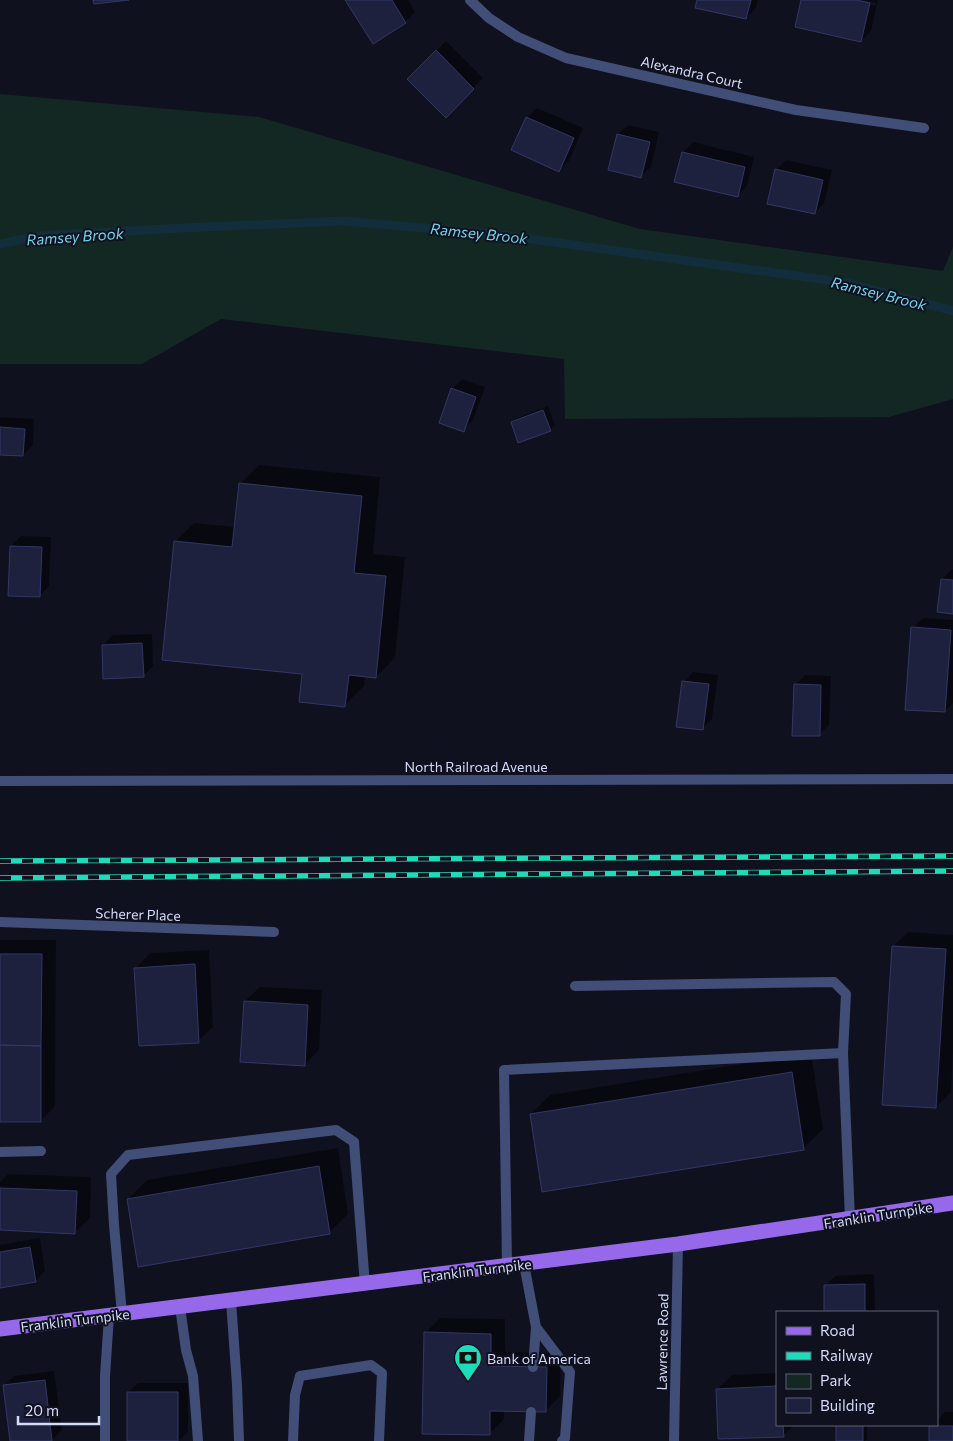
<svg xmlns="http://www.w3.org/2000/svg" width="953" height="1441" viewBox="0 0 953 1441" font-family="Commissioner,sans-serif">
<rect width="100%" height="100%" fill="#10111f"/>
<path fill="#132822" d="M0,94L259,117L640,229L943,271L953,247V399L889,417L565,419L564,359L221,319L142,364H0Z"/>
<path fill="#0007" d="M346,0H408L415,12L405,22L373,42Z
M698,0H758L756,8L746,18Z
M803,0H851L876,6V3L862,0H878L871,31L861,41Z
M446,41L483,78L446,116L409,79Z
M537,108L583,128L569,161L559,170L527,118Z
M628,125L659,132L651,167L641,176L618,134Z
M693,142L754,157L747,186L737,196L683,152Z
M786,160L832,170L824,203L815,213L776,170Z
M462,379L485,387L473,420L463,430L452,389Z
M548,406L555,425L551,430L519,441L512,422L517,418Z
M0,417L34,419L33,445L23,455L0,454Z
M259,465L380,477L373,554L405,557L395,658L376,677L365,676L364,686L345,705L303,673L175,542L194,523L235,527L240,484Z
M21,536L51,537L49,586L39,596L11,546Z
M952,569L953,570V612L942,579Z
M923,618L953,620V703L945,711L913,628Z
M152,634L153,666L143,676L103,645L113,635Z
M693,672L718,675L712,719L702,729L684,682Z
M805,675L831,676L829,725L819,735L795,685Z
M908,932L953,935V1053L951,1092L936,1107L893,946Z
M0,940H56L55,1106L41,1121L0,1120Z
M209,950L213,1027L198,1041L136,968L150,953Z
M260,987L322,990L319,1050L304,1065L245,1001Z
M811,1053L823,1129L804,1148L543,1190L531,1114L550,1095Z
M338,1148L348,1214L329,1233L128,1199L147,1180Z
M8,1174L91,1177L90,1218L75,1232L0,1229V1182Z
M40,1238L45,1271L36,1281L0,1287V1245Z
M874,1274L875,1310L873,1312H826L825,1286L835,1276Z
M440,1318L505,1319V1352L561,1353L560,1396L546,1411L504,1410V1419L489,1434L425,1333Z
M54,1371L62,1430L52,1440L11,1441L4,1386L14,1376Z
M777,1373V1425H794L783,1436L717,1389L732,1375Z
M138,1383H188V1432L178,1441H128V1392Z
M945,1412H953V1441H930V1427L933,1425H937V1421Z
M838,1425H867V1439L865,1441H837Z"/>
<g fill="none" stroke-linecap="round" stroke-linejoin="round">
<path stroke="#122d3c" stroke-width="9" d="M0,244L37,236L183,228L343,221L495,234L848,283L953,311"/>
</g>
<path fill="#1e213e" stroke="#333766" d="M93,0H129L94,4Z
M345,0H392L406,23L373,44Z
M697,0H751L746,19L695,8Z
M801,0H856L870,3L861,42L795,27Z
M436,50L474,89L446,118L407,79Z
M526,117L574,138L559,172L511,150Z
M617,134L650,142L641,178L608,170Z
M682,152L745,167L738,197L674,182Z
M775,169L823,180L815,214L767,204Z
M451,388L476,397L464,432L439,423Z
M543,410L551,431L518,443L511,422Z
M0,427L25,429L23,456L0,455Z
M239,483L362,496L354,573L386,576L376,678L349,675L345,707L299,702L302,674L162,660L174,541L232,547Z
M10,546L42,547L40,597L8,596Z
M941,579L953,580V614L937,612Z
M911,627L951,630L945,712L905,710Z
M142,643L144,677L103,679L102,645Z
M682,681L709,684L703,730L676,727Z
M794,684L821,685L820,736H792Z
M892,946L946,949L936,1108L882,1105Z
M0,954H42L41,1046L0,1045Z
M195,964L199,1043L139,1046L134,968Z
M244,1001L308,1005L305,1066L240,1062Z
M0,1045L41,1046V1122H0Z
M792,1072L804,1150L542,1192L530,1114Z
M319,1166L330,1234L138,1267L127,1199Z
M0,1188L77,1191L75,1234L0,1230Z
M30,1247L36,1282L0,1288V1252Z
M865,1284V1312H824V1285Z
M424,1332L491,1334V1366L547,1367L546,1412L490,1411V1435L422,1434Z
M45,1380L52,1441H10L3,1385Z
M777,1386V1425H783L784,1437L718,1439L716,1389Z
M127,1392H178V1441H127Z
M836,1425H863V1441H836Z
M929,1426H953V1441H929Z"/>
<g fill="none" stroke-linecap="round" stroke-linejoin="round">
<path stroke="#414e78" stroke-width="10" d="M0,922L274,932
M575,986L834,982L846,994L843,1053
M0,1152L41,1151
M524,1264L536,1327L570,1372L565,1438L562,1441
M507,1266L504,1070L843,1053L850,1219
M231,1301L237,1385L239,1441
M180,1307L186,1350L193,1376L198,1441
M122,1314L114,1225L111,1174L128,1155L336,1130L354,1142L365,1285
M533,1367L536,1327
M105,1441V1376L109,1316
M293,1441L295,1395L300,1376L371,1365L382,1373L379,1441
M529,1441L531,1412"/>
<path stroke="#414e78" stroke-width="10" d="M470,0L489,18L518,37L566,58L796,110L924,128
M0,781L953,779
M674,1441L678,1244"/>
<path stroke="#9669eb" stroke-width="15" d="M0,1329L678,1244L953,1203"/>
<defs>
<path id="rail" d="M0,861L953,856
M0,878L953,871"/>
</defs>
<use href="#rail" stroke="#1edbb9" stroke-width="5.5"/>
<use href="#rail" stroke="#10111f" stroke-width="4" stroke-dasharray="11" stroke-linecap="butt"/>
</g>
<defs>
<symbol id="bank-pin" viewBox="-11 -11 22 30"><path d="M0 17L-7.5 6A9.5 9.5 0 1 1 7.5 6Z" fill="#1edbb9" stroke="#10111f"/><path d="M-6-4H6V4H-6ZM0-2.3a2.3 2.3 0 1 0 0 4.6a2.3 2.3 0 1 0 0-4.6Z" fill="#111"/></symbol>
</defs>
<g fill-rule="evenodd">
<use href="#bank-pin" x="452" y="1342" width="32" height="43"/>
</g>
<g text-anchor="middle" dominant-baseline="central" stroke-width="4" stroke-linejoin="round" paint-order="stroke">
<g font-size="14" fill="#d4daf9" stroke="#10111f">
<text transform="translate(692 72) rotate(13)">Alexandra Court</text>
<text x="476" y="766">North Railroad Avenue</text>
<text transform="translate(138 914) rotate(2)">Scherer Place</text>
<text transform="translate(878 1215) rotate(-9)">Franklin Turnpike</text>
<text transform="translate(477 1270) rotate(-7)">Franklin Turnpike</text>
<text transform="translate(75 1320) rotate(-7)">Franklin Turnpike</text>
<text transform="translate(662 1342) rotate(-89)">Lawrence Road</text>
</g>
<g font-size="14" fill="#d4daf9" stroke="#10111f" text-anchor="start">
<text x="487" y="1358">Bank of America</text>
</g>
<g font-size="15" font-style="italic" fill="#6fd5ec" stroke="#10111f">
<text transform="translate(479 233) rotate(6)">Ramsey Brook</text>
<text transform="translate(75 236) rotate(-4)">Ramsey Brook</text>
<text transform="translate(879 293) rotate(14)">Ramsey Brook</text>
</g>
</g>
<rect x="776" y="1311" width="162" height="115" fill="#10111f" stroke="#5e6176"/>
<rect x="786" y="1327" width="25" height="8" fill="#9669eb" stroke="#5e6176"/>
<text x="820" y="1336" font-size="15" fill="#d4daf9">Road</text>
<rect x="786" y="1352" width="25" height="8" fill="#1edbb9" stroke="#5e6176"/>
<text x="820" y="1361" font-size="15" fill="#d4daf9">Railway</text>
<rect x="786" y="1374" width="25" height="15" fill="#132822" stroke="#5e6176"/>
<text x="820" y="1386" font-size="15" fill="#d4daf9">Park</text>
<rect x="786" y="1398" width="25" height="15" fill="#1e213e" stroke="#5e6176"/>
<text x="820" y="1411" font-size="15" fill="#d4daf9">Building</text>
<path d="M18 1416v8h81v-8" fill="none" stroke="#d4daf9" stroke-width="2.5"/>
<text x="25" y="1416" font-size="15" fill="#d4daf9" stroke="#10111f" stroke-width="4" paint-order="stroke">20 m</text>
</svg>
